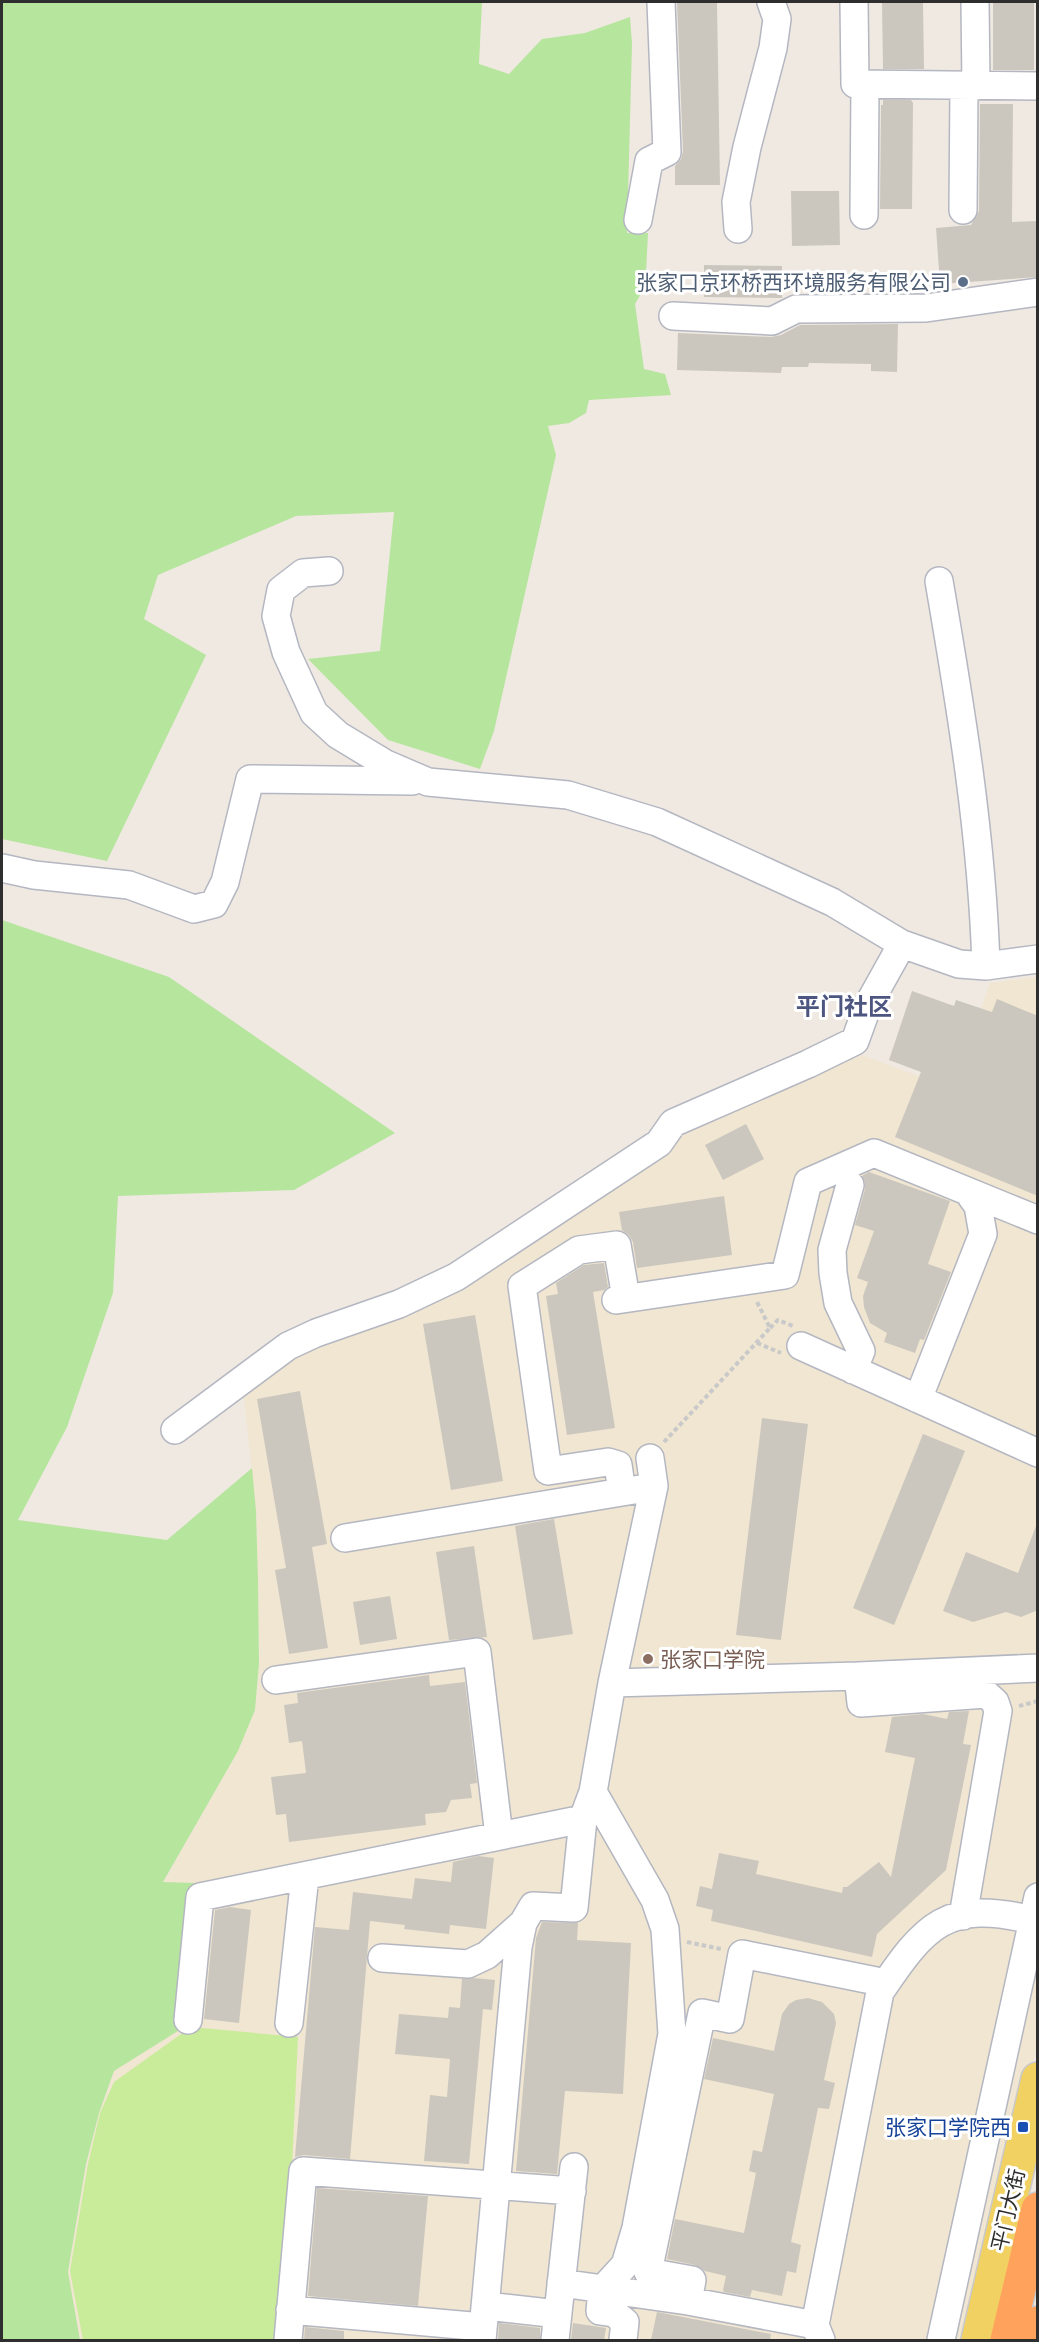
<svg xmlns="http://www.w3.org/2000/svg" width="1039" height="2342" viewBox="0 0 1039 2342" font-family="Poppins,'Noto Sans SC',sans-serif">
<rect width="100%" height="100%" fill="#efe9e1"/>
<path fill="#f0e6d1" d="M1037,977L1038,2041L970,2340H80L68,2272L86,2164L99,2113L114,2071L181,2029L195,1883H163L238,1751L255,1710L259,1663L256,1511L243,1388L316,1340L485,1273L699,1124L821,1070L861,1055L954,1089L990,983Z"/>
<path fill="#b6e59e" d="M2,2H482L479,64L509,74L542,39L585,33L630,17L632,44L627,233H648L646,273L659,275L653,290L646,285L635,304L644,369L665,374L671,395L589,400L586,413L569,423L548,426L556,455L494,731L480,769L388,740L308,659L380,651L394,512L296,516L158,575L144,619L206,655L107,861L2,839Z
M2,920L169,977L395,1133L294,1190L118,1196L113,1293L67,1427L18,1520L167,1540L252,1468L256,1511L258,1581L259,1663L255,1710L238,1751L163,1882L195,1883L181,2029L114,2071L99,2113L86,2164L68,2272L80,2340H2Z"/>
<path fill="#c9ec9a" d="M191,2027L298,2037L284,2340H83L70,2271L88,2164L100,2113L114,2082Z"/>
<path fill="#cbc7bf" d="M677,2H717L720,185H675V166L681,159L683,151Z
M882,2H923L924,69H883Z
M993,2H1034V70H993Z
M883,100H911L913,103L912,209H880L881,105H883Z
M980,104H1013L1012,222L1038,221V277L940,284L936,228L971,225L979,211Z
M791,191H839L840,245L792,246Z
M704,265L782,266V298L704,297Z
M898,324L897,372L871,371V364L809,363L808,367H782L781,373L677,370L678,333L771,337L781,335L800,325Z
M912,991L954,1006L956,1000L992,1012L997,999L1038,1016V1196L895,1137L921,1072L889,1060Z
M746,1124L764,1159L723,1180L705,1145Z
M869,1172L950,1201L928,1264L951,1272L924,1340L920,1339L915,1353L884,1342L887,1333L870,1323L864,1307L863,1296L868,1282L857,1278L874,1231L855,1225L865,1189V1182L862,1176Z
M724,1196L732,1255L637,1268L633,1242L629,1235L622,1230L619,1212Z
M604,1263L608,1287L604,1290L593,1292L615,1428L567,1435L546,1296L558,1294L556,1283L584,1265Z
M475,1315L503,1481L451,1490L423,1324Z
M300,1391L327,1544L312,1547L328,1648L289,1654L275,1570L286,1568L257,1399Z
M762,1418L808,1424L781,1640L736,1635Z
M923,1434L965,1451L894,1625L853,1608Z
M554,1519L573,1634L533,1640L515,1526Z
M1036,1526L1038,1610L1021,1617L1006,1612L973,1622L943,1611L966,1552L1018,1573Z
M474,1546L487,1637L449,1640L436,1552Z
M390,1596L397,1639L360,1645L353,1602Z
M429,1675L430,1686L465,1682L477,1783L470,1784L472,1798L451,1800L446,1812L425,1814L426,1825L289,1842L286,1814L276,1815L271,1777L306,1773L302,1741L289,1743L284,1705L298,1703L297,1693Z
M969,1711L963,1744L971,1745L946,1870L877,1934L872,1957L711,1921L713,1910L696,1906L700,1886L712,1889L719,1853L759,1861L756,1874L842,1893L843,1887H847L879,1862L891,1877L915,1758L885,1752L892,1717L923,1714L947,1719L949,1712Z
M478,1856L494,1858L486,1929L450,1925L449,1934L404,1929L405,1925L370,1921L350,2159L304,2155L295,2157L315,1927L349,1930L353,1892L412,1899L415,1878L451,1882L453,1862Z
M230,1907L251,1910L239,2023L204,2019L215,1910Z
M542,1922L578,1923L577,1940L631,1943L623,2094L565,2091L557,2174L516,2171L536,1938Z
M474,1978L495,1980L492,2010L483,2009L469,2164L424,2161L430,2095L447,2097L450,2059L395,2054L399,2014L448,2018L449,2007L460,2008L462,1979Z
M808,1998L822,2002L834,2014L836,2023L824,2080L835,2083L829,2109L818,2108L791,2242L801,2245L796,2273L787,2271L782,2296L752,2290L750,2297L724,2292L723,2290L726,2276L705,2271L695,2265L667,2259L675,2219L744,2233L756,2173L749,2171L753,2150L762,2152L774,2094L704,2079L713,2038L774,2051L782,2014L789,2004L796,2000Z
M317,2188L428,2196L418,2306L308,2296Z
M657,2312L771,2334L770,2340H651Z
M499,2323L540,2328V2340H498Z
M573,2323L606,2328L604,2340H571Z
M305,2327L344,2331V2340H304Z"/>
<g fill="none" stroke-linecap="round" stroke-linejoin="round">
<defs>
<path id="minor" d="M854,2L855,84L1038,86
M975,2L976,86
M963,210L964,86
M864,215L865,85
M638,220L649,161L667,152L661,2
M738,229L736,202L747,147L773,48L777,19L771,2
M673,316L772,321L796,309L926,308L1038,292
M329,571L303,573L281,590L276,616L286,652L314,713L338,735L386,764L428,782L568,795L657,822L832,902L902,944
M939,581C961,709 982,836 986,966
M2,868L34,875L129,885L194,909L214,904L225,882L250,779L412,781
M850,1185L832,1250L833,1273L838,1303L861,1351L853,1370
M616,1300L785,1275L808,1182L874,1153L1038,1220
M801,1346L1038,1453
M918,1399L983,1234L978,1206L968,1192
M175,1430L288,1346L316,1333L399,1304L456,1277L659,1143L673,1123L808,1064L855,1041L868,1005L902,944L959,964L986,966L1038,959
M622,1492L618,1465L608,1462L548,1471L522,1286L579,1250L617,1245L626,1298
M345,1538L640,1489
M858,1676L861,1703L986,1694L995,1702L998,1711L963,1916
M276,1680L477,1652L499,1836
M612,1683L858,1676L1038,1668
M593,1792L655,1900L665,1929L672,2034L636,2228L625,2265L602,2290L600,2311L614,2313L625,2322L623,2340
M382,1958L468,1964L487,1955L523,1923L533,1906L574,1908L583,1819L593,1792L612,1683L654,1486L650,1458
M188,2020L200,1897L583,1819
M289,2023L305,1876
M561,2283L688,2301L815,2325
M688,2301L692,2280L648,2272L702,2013L730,2019L742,1954L886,1983
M486,2306L558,2314
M290,2310L483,2327
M288,2340L303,2171L572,2191
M482,2340L518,1947L523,1923
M555,2340L574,2167
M821,2340L815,2325L880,1992C925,1925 947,1899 1032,1920
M941,2340L1038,1897"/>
<path id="major" d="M978,2340L1038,2079"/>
<path id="highway" d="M1007,2340L1038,2209
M1034,2340L1038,2323"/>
</defs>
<use href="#minor" stroke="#b4b7c1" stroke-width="30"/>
<use href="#major" stroke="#c9c9c9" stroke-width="36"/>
<use href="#highway" stroke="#c9c9c9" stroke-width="36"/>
<path stroke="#c9c9c9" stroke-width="4" stroke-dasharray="4.5 3" stroke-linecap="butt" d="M770,1328L778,1320L793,1326
M757,1343L781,1353
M664,1442L770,1328L756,1300
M1019,1706L1038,1701
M687,1942L721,1949"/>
<use href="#minor" stroke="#fff" stroke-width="27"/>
<use href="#major" stroke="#f2d163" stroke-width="33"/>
<use href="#highway" stroke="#ffa35c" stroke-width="33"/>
</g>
<circle fill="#5c6f8a" stroke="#fff" stroke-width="2" cx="963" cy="282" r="6"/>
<circle fill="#8d6e63" stroke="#fff" stroke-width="2" cx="648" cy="1659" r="6"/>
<rect fill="#1a4fb4" stroke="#fff" stroke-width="2" x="1017" y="2121" width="12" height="12" rx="3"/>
<g text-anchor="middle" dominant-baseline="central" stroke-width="6" stroke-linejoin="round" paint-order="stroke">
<g font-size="21" fill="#4e5e75" stroke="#fff" text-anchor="end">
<text x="951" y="282">张家口京环桥西环境服务有限公司</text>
</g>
<g font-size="21" fill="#785e54" stroke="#fff" text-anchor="start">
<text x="660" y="1659">张家口学院</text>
</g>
<g font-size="21" fill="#164399" stroke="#fff" text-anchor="end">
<text x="1011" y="2127">张家口学院西</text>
</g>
<g font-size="21" fill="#2e2e2e" stroke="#fff">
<text transform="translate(1008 2210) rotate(-77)">平门大街</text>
</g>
<g font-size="24" font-weight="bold" fill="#4d5680" stroke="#fff">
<text x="844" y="1006">平门社区</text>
</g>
</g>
<rect width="1039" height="2342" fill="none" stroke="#2e2e2e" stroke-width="6"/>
</svg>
